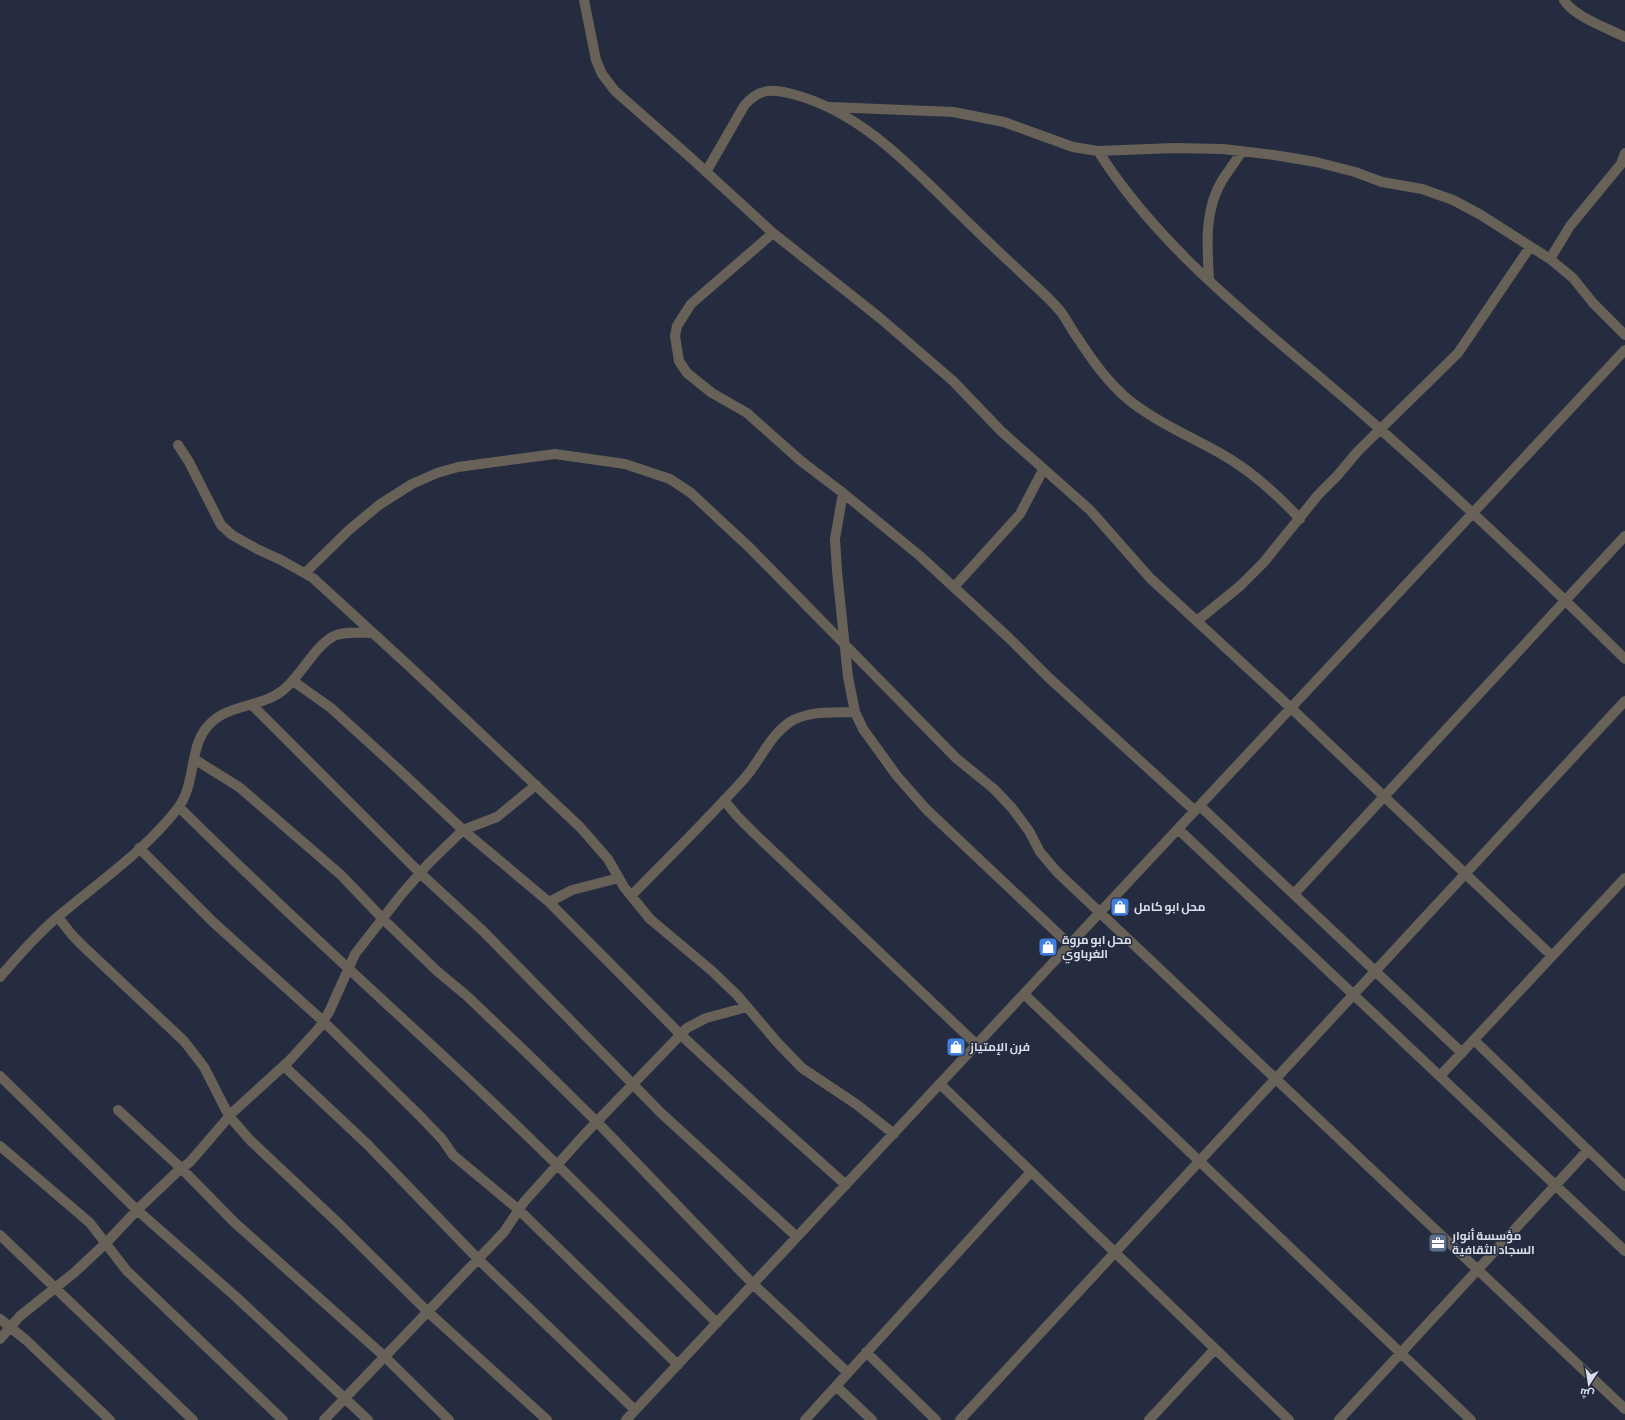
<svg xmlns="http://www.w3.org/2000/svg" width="1625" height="1420" viewBox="0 0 1625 1420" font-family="'Alegreya Sans',Cairo,sans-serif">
<rect width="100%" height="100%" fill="#252c3f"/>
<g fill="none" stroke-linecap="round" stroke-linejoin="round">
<path stroke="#676158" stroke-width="10" d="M584,0L596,60L602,74L615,91L690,157L773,233L880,318L953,381L1001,431L1090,510L1150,578L1291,708L1552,956
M1564,0C1573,16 1609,29 1625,37
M830,107L953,112L1004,122L1073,147L1098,151L1175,148L1223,149L1274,155L1316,162L1355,172L1382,182L1422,189L1453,200L1481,215L1550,259L1573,278L1593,303L1625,335
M1098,151C1165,257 1271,333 1364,415C1453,493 1540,575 1625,659
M706,172L744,106C759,87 774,89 796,95C868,115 920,177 972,226C991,245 1011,263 1030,281C1041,291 1052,301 1061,312C1067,320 1071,329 1077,337C1092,360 1108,383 1130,401C1157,422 1189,436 1218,452C1249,469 1276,493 1300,519
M773,233L691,304L677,326L675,336L679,361L687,373L712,393L747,413L801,461L843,493L920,556L1009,638L1048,677L1195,811
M1550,259L1570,226L1621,164L1625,153
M1209,278C1207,245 1204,209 1223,179C1229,170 1236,161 1242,151
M178,445L189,462L221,525L232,535L257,549L281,560L313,578L409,666L580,827L608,859L624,887L650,919L712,971L737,995L776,1041L802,1068L856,1104L894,1134
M843,493L835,539L837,571L848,677L855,712L863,729L897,776L926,809L1070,945
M305,573L349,530L379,505L412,484L437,473L458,467L555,454L625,464L670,479L691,493L750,548L956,758L994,789L1012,808L1029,831L1040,852L1057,872L1625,1409
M954,587L1020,514L1043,470
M1197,621L1240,586L1264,562L1318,495L1337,476L1358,451L1458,353L1530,247
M293,681L331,708L397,768L463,830L549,902L681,1035L751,1100L846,1185
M252,705L420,873L484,932L661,1113L797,1237
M194,759L239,787L341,875L383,919L437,971L467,996L533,1059L597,1122L753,1284L848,1373
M724,800L737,816L755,834L977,1045
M1200,806L1462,1053
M179,807C256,884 336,957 416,1031C519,1125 618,1225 717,1323
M1178,829L1625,1251
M139,848L213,922L323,1021L417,1113L442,1139L453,1155L519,1210L678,1365
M1294,894L1625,536
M631,896C668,858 707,820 743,780C760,762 768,737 790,722C809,710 834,713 855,712
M549,902L572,890L619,878
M58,917L72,935L86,949L184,1041L204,1067L229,1116L250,1140L337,1222L427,1311L547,1420
M0,977C17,957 35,937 54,920C96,884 144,852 178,808C196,784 189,748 207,727C225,704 260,708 282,691C301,677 314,646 334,636C345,631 361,633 373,633
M1024,994L1471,1420
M1474,1040L1625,1186
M284,1066L368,1145L478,1259L635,1410
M0,1076L137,1210L235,1296L368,1420
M1440,1076L1625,878
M940,1084L1289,1420
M118,1110L182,1169L234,1222L384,1356L449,1420
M0,1146L90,1223L127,1271L283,1420
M0,1235L193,1420
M0,1319L26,1340L110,1420
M0,1339L20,1316L75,1272L106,1243L139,1208L177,1172L190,1162L233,1112L289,1061L319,1028L329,1012L355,954L401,895L428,864L463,830L497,817L536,785
M866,1352L936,1420
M836,1386L872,1420
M324,1420L504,1232L524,1202L583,1136L687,1028L706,1018L747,1007
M626,1420L1625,350
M805,1420L1031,1172
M960,1420L1625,701
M1149,1420L1215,1349
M1339,1420L1588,1150"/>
</g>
<defs>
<symbol id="shop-square" viewBox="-11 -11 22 22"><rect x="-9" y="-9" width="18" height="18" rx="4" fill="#3f7fe0" stroke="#252c3f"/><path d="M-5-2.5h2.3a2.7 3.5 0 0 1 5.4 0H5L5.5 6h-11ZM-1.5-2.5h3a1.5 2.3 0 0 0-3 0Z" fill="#fff"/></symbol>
<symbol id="office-square" viewBox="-11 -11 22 22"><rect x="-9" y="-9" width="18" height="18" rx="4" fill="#5c6f8a" stroke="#252c3f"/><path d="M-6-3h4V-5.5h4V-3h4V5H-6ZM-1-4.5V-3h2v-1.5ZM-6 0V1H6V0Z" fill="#fff"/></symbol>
</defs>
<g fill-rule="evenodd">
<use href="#shop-square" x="1109" y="896" width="22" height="22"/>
<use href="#shop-square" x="1037" y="936" width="22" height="22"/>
<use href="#shop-square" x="945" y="1036" width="22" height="22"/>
<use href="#office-square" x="1427" y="1232" width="22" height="22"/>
</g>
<g text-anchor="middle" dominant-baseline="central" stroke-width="3" stroke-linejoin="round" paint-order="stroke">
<g font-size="12" font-weight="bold" fill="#d7dde9" stroke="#252c3f" text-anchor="start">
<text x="1134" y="907">محل ابو كامل</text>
<text x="1062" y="940">محل ابو مروة<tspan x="1062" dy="14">الغرباوي</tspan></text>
<text x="970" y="1047">فرن الإمتياز</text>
<text x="1452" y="1236">مؤسسة أنوار<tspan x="1452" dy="14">السجاد الثقافية</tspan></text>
</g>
</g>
<g transform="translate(1589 1384) rotate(192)" stroke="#252c3f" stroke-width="3" paint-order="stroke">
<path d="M0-3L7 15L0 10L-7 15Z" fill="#d7dde9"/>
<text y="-6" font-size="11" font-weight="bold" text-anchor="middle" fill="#d7dde9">ش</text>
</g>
</svg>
